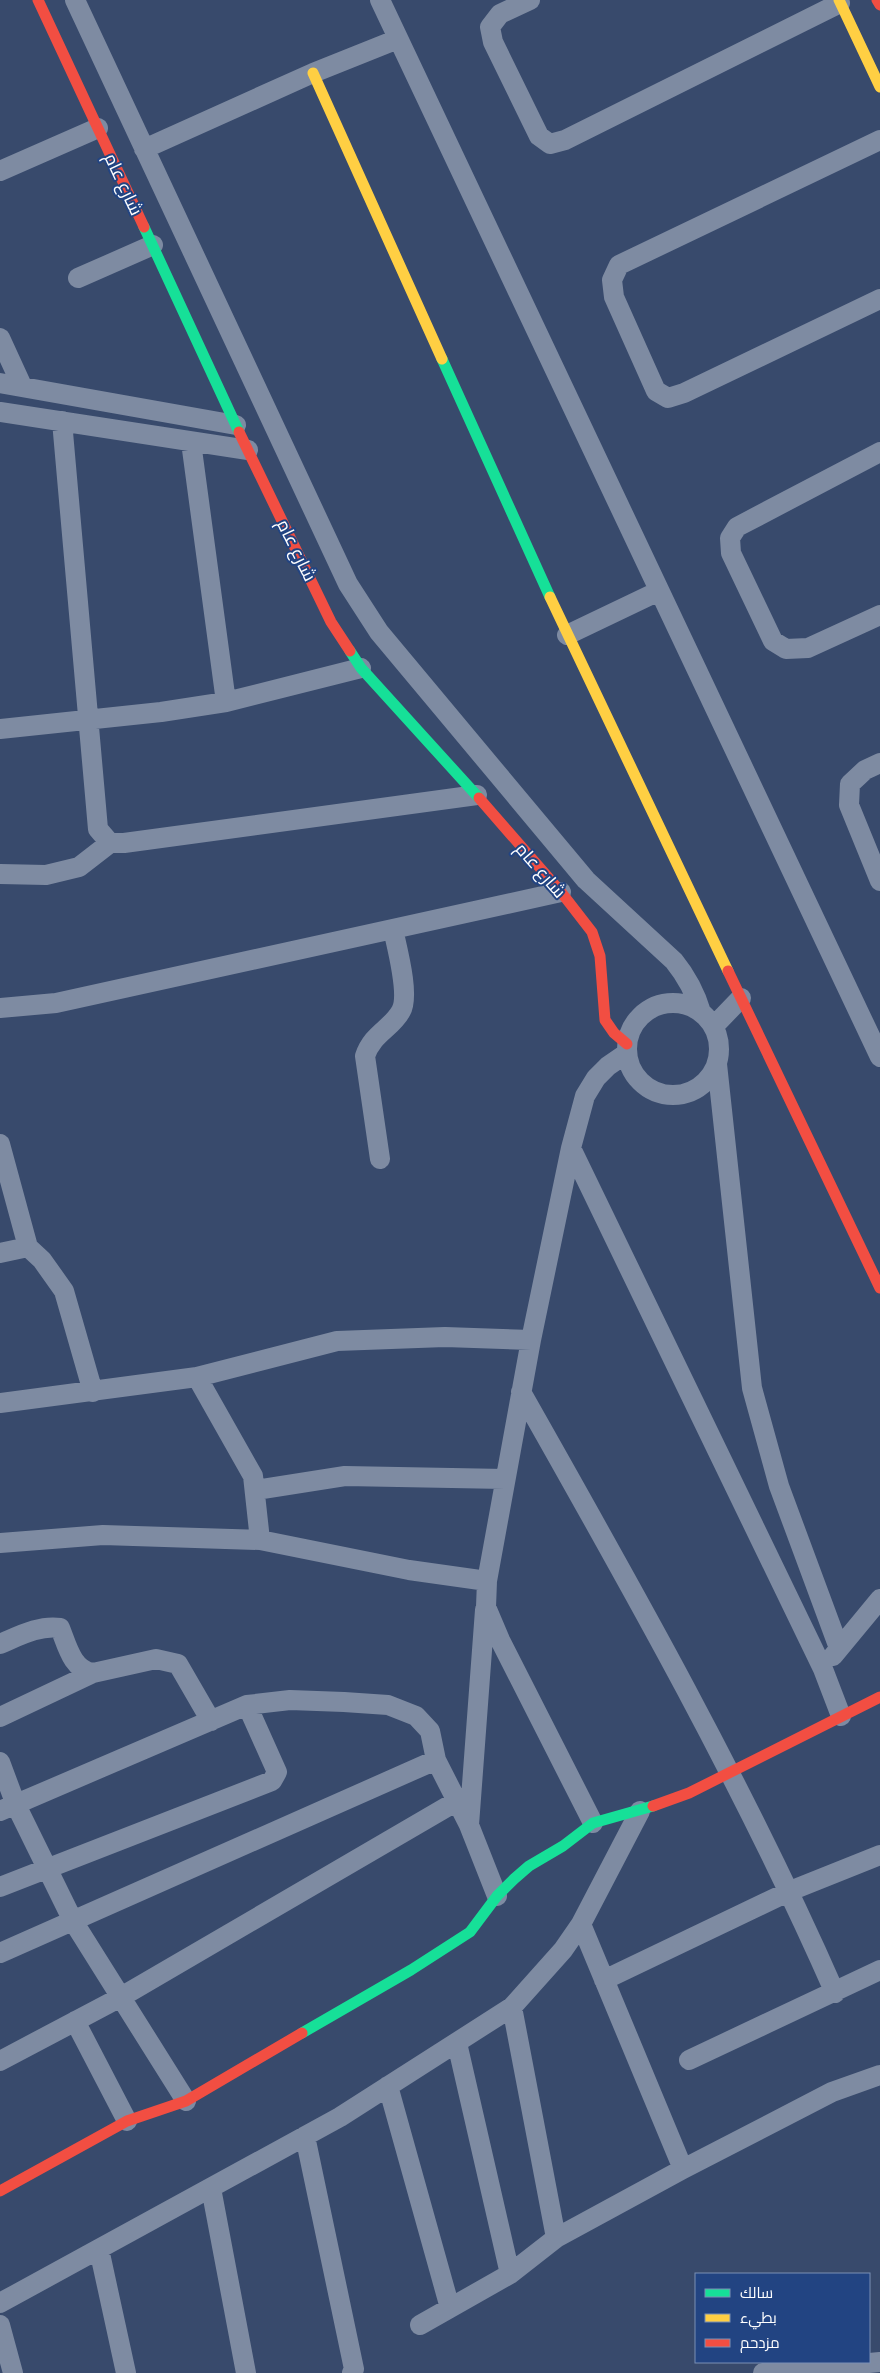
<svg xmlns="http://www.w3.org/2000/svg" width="880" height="2373" viewBox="0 0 880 2373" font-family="'IBM Plex Sans',Cairo,sans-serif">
<rect width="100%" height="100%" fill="#384a6c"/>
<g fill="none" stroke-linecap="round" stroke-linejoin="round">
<path stroke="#7e8ba2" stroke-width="20" d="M75,0L348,584L379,632L586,880L674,961C687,977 695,992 701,1012
M380,0L880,1057
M530,0L500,14L490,27L493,42L539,136L550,144L565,140L840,3
M880,140L619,265L612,280L614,297L656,391L668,398L684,393L880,299
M144,149L313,73L398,39
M0,171L98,128
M78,278L153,245
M0,338L22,386
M0,383L236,425
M0,412L248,450
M62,421L98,829L110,843
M191,442L226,702
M880,452L737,527L730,538L731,553L773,641L786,649L808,648L880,615
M567,635L659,591
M0,729L161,712L226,702L361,668
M880,763L865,770L850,784L849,805L880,881
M0,874L46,875L79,867L110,843H124L477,795
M627 1049a46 46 0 1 1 92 0a46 46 0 1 1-92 0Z
M0,1008L56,1003L561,892
M714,1026L741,998
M717,1064L752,1388L779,1486L839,1648
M0,1144L28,1247L42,1260L64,1291L93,1392
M571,1148L823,1669L841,1716
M380,1159L365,1056C373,1033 391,1029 401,1011C410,995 397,948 393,929
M0,1253L28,1247
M197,1377L253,1476L260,1540
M521,1392C632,1588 744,1786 835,1993
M0,1403L197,1377L337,1341L445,1337L531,1340
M256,1490L345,1476L505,1479
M0,1543L103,1535L260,1540L409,1570L487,1581
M0,1644C19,1636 39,1625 60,1628C67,1645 72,1670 93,1673L156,1659L178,1664L211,1721
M833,1656L880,1599
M0,1717L93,1673
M0,1762L16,1805L73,1921L186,2101
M0,1811L247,1705L290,1700L344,1702L388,1705L416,1716L430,1731L436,1760L469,1825L497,1896
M593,1823L500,1640L486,1607L487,1581L531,1340L571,1148L585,1096L596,1078L608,1066L627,1053
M469,1825L485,1610
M0,1887L272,1781L277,1772L247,1705
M581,1924L683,2169
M0,1953L436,1760
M604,1980L790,1891L880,1855
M512,2007L556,2238
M75,2021L127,2121
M457,2043L510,2274
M689,2060L880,1970
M0,2061L121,1997L457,1801
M388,2086L450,2308
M305,2136L354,2369L352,2373
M211,2188L246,2373
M99,2249L126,2373
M0,2303L340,2117L512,2007L563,1950L581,1924L640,1811
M0,2325L13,2373
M420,2325L510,2274L556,2238L683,2169L832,2092L880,2075
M763,2373L880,2362"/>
<path stroke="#16e098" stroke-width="11" d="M144,227L239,432
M442,359L550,597
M350,651L361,668L479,798
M302,2033L411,1970L470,1932L497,1896L514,1879L529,1866L563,1846L593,1823L653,1806"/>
<path stroke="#ffcf43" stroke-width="11" d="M839,0L880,87
M313,73L442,359
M550,597L728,971"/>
<path stroke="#f24e42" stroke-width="11" d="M38,0L144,227
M877,0L880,5
M239,432L331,622L350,651
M479,798L561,892L592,932L600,956L605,1020L614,1033L627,1044
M728,971L880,1288
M653,1806L689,1793L880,1697
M0,2191L127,2121L186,2101L302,2033"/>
</g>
<g text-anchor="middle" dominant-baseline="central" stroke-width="4" stroke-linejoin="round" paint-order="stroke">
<g font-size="18" fill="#fff" stroke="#224482">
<text transform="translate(124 184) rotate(65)">شارع عام</text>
<text transform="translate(297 550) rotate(64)">شارع عام</text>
<text transform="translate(541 870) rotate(49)">شارع عام</text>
</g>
</g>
<rect x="695" y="2273" width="175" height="90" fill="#224482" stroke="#7a8fb4"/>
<rect x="705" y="2289" width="25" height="8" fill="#16e098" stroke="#7a8fb4"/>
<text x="740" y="2298" font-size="15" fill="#ffffff">سالك</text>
<rect x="705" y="2314" width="25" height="8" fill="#ffcf43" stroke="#7a8fb4"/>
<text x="740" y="2323" font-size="15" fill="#ffffff">بطيء</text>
<rect x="705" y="2339" width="25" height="8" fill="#f24e42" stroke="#7a8fb4"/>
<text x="740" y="2348" font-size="15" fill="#ffffff">مزدحم</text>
</svg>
